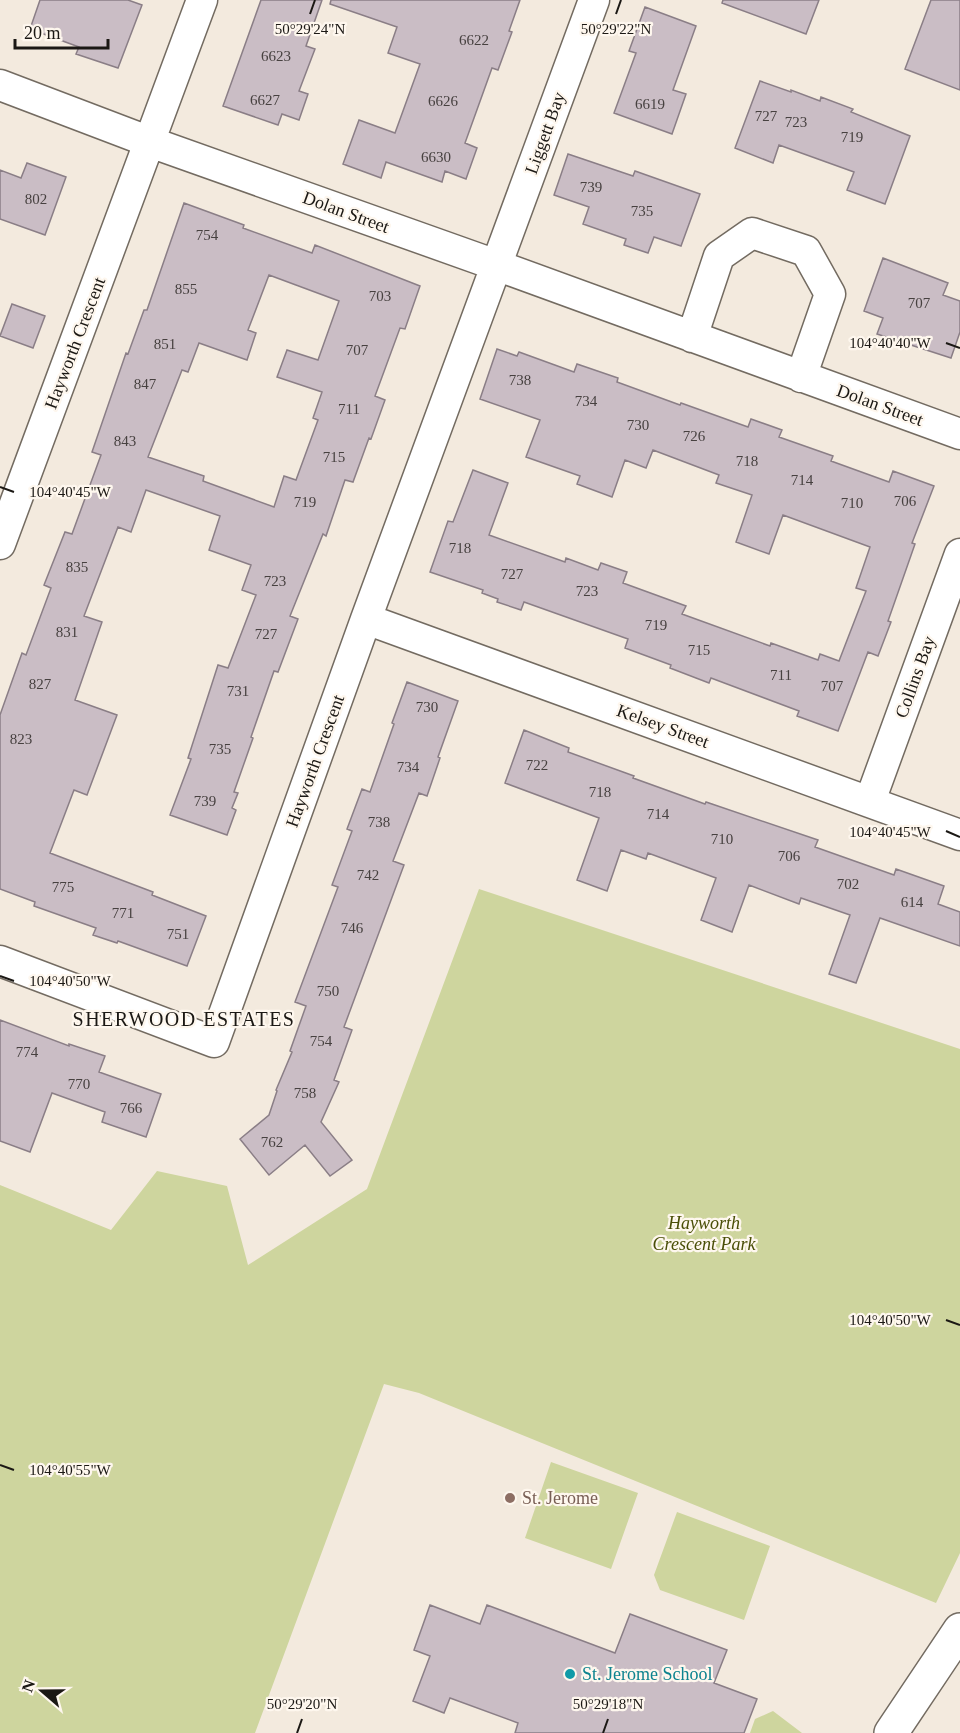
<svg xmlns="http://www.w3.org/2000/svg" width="960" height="1733" viewBox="0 0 960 1733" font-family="Georgia,serif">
<rect width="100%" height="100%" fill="#f3eade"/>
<path fill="#ced59e" d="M479,889L960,1049V1553L936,1603L419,1393L384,1384L255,1733H0V1185L111,1230L157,1171L227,1186L248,1265L367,1189Z
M551,1462L638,1493L611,1569L525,1538Z
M677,1512L770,1546L744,1620L660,1590L654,1575Z
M773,1711L802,1733H750L755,1719Z"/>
<path fill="#cabdc5" stroke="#8a7e86" stroke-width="1.5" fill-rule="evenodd" d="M40,0H128L142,5L118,68L76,54L79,47L30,29Z
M261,0H322L306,46L315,49L299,91L308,94L299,120L282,114L278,125L223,106Z
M331,0H520L509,31L512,32L498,70L492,68L465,143L477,148L466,179L445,171L442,182L386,162L381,178L343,164L359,120L395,133L420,64L388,53L397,27L330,4Z
M723,0H819L806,34L722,3Z
M931,0H960V90L905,69Z
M645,7L696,26L673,90L686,94L672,134L614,113L636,53L629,51Z
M760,81L791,92V90L820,101L821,97L853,109L851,112L910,136L885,204L847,190L854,172L779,145L773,163L735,148Z
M568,154L633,176L635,171L700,194L681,246L654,237L648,253L624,245L626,239L583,224L589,207L554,195Z
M27,163L66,177L45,235L0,219V170L21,178Z
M184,203L244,225L243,228L312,253L315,245L420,286L405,329L400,328L375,396L385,400L371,439L369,438L353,482L345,480L326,536L323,534L290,616L298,619L278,672L274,671L251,737L253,738L234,792L238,793L232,808L236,810L227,835L170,815L191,759L188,758L218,665L228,668L256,595L242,590L251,565L209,550L220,516L146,490L131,532L118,527L84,616L102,622L75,700L117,715L87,795L74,790L50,853L153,892L152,895L206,916L187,966L118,941L117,943L93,935L96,928L34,906L35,902L0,889V715L22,653L26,655L51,588L44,585L65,532L72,534L101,455L92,452L126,353L128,354L144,310H147ZM269,275L339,301L318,360L287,350L277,377L322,392L313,418L318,420L296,480L284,476L274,507L203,481L204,476L148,457L182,370L188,372L199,343L247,360L256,333L248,330Z
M883,258L948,283L943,295L960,301V332L951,358L877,334L883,318L864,311Z
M12,304L45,316L33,348L0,336Z
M497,349L517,356L519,352L574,372L577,364L618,378L617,382L680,405L681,403L748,427L751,419L782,430L779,437L833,456L831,461L889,482L893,471L934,486L912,543L915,544L888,621L891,622L878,656L868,652L838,731L797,716L799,711L711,678L709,683L670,668L671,665L625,648L628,639L524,602L521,610L497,602L498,599L482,593L483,590L430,572L448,521L453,522L473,470L508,483L489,535L565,562L566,558L598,570L601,563L627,572L623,583L686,606L682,614L770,646L771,643L818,660L820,654L839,661L866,591L856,588L870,547L783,515L769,554L736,542L752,495L716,483L719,475L653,450L646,468L625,460L612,497L577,484L580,476L526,457L540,420L480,399Z
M407,682L458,701L438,757L440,758L427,796L419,793L393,861L404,865L344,1027L352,1030L334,1080L339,1082L321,1122L352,1160L330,1176L305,1145L269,1175L240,1139L269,1115L277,1091L276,1090L292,1052L290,1051L306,1006L295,1002L338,887L332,885L352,831L347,829L362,789L370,792L394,724L392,723Z
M524,730L569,748L568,752L634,776L633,778L705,804L706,802L818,840L815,847L894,875L896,869L944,886L938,904L960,912V946L880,918L856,983L829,974L850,915L801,898L799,904L749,885L732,932L701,920L716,878L648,853L646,859L621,850L607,891L577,880L599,818L505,783Z
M0,1020L69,1046V1044L105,1056L99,1072L161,1094L146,1137L102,1122L105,1112L52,1093L30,1152L0,1141Z
M430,1605L480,1624L487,1605L615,1653L630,1614L727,1650L714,1683L757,1699L744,1733H515L518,1723L450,1698L444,1713L413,1701L430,1656L414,1650Z"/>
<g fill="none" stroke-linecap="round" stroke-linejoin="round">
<defs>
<path id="street" d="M0,85L150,142L496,265L960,434
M692,337L719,256L752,233L806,251L830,294L801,377
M0,544L202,0
M366,619L960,835
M870,801L960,554
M0,961L214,1042L366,619L594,0"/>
<path id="secondary" d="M891,1733L960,1630"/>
</defs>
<use href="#street" stroke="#736b61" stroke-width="33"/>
<use href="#secondary" stroke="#736b61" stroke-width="36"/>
<use href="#street" stroke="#fff" stroke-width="30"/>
<use href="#secondary" stroke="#fff" stroke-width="33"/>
</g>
<path fill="none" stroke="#1b1814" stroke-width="2" d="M310,14L315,0M616,14L621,0M946,343L960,348M0,487L14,492M946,831L960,837M0,976L14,981M946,1320L960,1325M0,1465L14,1470M297,1733L302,1719M603,1733L608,1719"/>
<circle fill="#8d6e63" stroke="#fef7ee" stroke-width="2" cx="510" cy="1498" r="6"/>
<circle fill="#0f9aa8" stroke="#fef7ee" stroke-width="2" cx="570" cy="1674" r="6"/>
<g text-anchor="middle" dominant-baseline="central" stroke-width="4.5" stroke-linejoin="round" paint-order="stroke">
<g font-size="15" fill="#474140">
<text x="474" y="40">6622</text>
<text x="276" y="56">6623</text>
<text x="265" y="100">6627</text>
<text x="443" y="101">6626</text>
<text x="650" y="104">6619</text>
<text x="766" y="116">727</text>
<text x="796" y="122">723</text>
<text x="852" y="137">719</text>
<text x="436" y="157">6630</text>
<text x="591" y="187">739</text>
<text x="36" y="199">802</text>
<text x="642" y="211">735</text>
<text x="207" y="235">754</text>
<text x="186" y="289">855</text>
<text x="380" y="296">703</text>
<text x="919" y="303">707</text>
<text x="165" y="344">851</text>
<text x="357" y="350">707</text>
<text x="520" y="380">738</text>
<text x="145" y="384">847</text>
<text x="586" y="401">734</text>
<text x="349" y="409">711</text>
<text x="638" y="425">730</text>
<text x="694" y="436">726</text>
<text x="125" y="441">843</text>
<text x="334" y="457">715</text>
<text x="747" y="461">718</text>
<text x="802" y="480">714</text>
<text x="905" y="501">706</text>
<text x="305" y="502">719</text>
<text x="852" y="503">710</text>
<text x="460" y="548">718</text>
<text x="77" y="567">835</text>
<text x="512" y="574">727</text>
<text x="275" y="581">723</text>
<text x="587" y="591">723</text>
<text x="656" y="625">719</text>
<text x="67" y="632">831</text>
<text x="266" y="634">727</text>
<text x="699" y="650">715</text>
<text x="781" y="675">711</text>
<text x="40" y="684">827</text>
<text x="832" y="686">707</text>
<text x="238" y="691">731</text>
<text x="427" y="707">730</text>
<text x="21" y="739">823</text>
<text x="220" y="749">735</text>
<text x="537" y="765">722</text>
<text x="408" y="767">734</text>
<text x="600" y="792">718</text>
<text x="205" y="801">739</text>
<text x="658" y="814">714</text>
<text x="379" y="822">738</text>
<text x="722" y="839">710</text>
<text x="789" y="856">706</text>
<text x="368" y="875">742</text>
<text x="848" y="884">702</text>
<text x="63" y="887">775</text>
<text x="912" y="902">614</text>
<text x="123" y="913">771</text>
<text x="352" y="928">746</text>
<text x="178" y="934">751</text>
<text x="328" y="991">750</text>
<text x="321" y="1041">754</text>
<text x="27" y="1052">774</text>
<text x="79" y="1084">770</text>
<text x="305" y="1093">758</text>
<text x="131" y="1108">766</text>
<text x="272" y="1142">762</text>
</g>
<g font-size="18" fill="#1b1814" stroke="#fef7ee">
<text transform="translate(545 133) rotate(-70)">Liggett Bay</text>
<text transform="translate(346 212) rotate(20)">Dolan Street</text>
<text transform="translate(75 343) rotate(-69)">Hayworth Crescent</text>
<text transform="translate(880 405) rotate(20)">Dolan Street</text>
<text transform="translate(915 677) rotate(-70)">Collins Bay</text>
<text transform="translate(663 726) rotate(20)">Kelsey Street</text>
<text transform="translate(315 761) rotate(-70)">Hayworth Crescent</text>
</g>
<g font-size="18" font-style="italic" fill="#494e06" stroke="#fef7ee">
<text x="704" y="1223">Hayworth<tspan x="704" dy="21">Crescent Park</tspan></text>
</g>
<g font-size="18" fill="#785e54" stroke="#fef7ee" text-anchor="start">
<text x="522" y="1498">St. Jerome</text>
</g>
<g font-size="18" fill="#0d838f" stroke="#fef7ee" text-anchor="start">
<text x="582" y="1674">St. Jerome School</text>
</g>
<g font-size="20" letter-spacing="1.5" fill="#1b1814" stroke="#fef7ee">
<text x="184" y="1019">SHERWOOD ESTATES</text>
</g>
</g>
<g font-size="15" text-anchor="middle" fill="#1b1814" stroke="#fef7ee" stroke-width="4.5" stroke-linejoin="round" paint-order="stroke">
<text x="310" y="34">50°29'24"N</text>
<text x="616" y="34">50°29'22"N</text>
<text x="890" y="348">104°40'40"W</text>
<text x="70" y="497">104°40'45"W</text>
<text x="890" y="837">104°40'45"W</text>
<text x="70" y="986">104°40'50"W</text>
<text x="890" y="1325">104°40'50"W</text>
<text x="70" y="1475">104°40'55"W</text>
<text x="302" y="1709">50°29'20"N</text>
<text x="608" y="1709">50°29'18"N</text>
</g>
<g transform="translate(42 1691) rotate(290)" stroke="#fef7ee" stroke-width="4.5" paint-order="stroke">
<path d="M0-4.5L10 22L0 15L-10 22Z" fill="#1b1814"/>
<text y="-9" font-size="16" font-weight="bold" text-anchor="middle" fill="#1b1814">N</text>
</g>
<path d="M15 39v9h93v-9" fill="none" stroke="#1b1814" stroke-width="3"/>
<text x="24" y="39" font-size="18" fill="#1b1814" stroke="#fef7ee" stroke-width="4.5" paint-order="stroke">20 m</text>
</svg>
